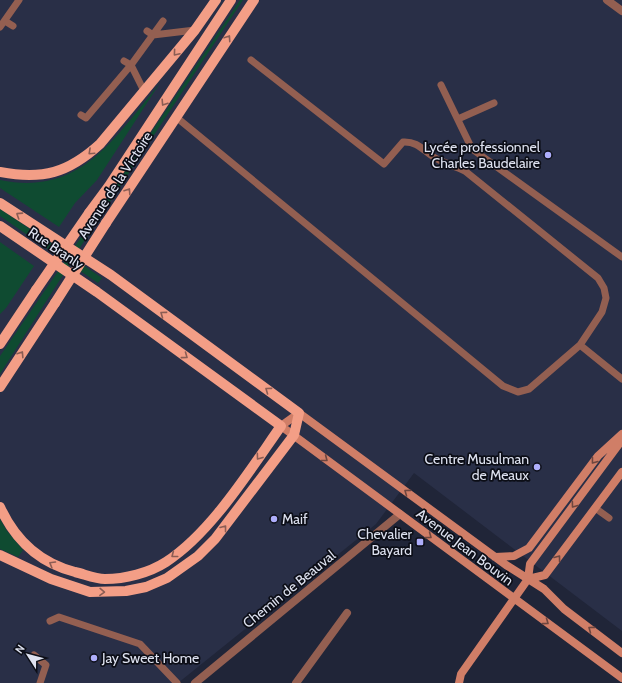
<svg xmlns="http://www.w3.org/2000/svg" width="622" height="683" viewBox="0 0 622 683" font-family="Cabin,sans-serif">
<rect width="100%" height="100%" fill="#202538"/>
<path fill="#292f47" d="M0,0H622V631L414,473L376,524L178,683H0Z"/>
<path fill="#0f4b31" d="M240,0H243L73,258L102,278L98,283L70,264L0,374V356L65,261L0,216V209L69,255Z
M160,83L97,180L75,203L59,227L0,188V180C81,197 115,137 160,83Z
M0,242L34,266L6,308L0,314Z
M0,519L7,531L23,550L18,557L0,549Z"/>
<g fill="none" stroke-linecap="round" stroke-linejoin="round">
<path stroke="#935f51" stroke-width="7" d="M5,21L13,26
M0,27L19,0
M147,31L153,35L195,30
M124,61L131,65L144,91
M441,85L472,149L622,257
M81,115L86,118L131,65L163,21
M176,117L503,386L518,392L529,389L580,345L602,312L606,298L604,288L598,278L465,171C457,167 448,164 439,160C425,154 420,141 403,142L384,164L251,60
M458,119L494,103
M580,345L622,379
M595,508L609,518
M50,621L59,617L140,644L177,683
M34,655L46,665L40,683"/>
<path stroke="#935f51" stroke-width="8" d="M607,0L622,11
M195,683L400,514
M296,683L347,613"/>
<path stroke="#d07e67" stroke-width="8" d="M495,557L514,556L529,548L598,456L622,434
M528,579L545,575L622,472
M622,653L564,609L544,589L506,565L299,413L281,426L622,678
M459,683L461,674L528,579L530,564L622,440"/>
<path stroke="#f39e86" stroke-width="10" d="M0,172C43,180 68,173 100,144L195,30L216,0
M0,203L111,275L299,413L294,435L215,539L198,556L167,578L146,587L126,591L90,592L51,579L0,555
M89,213L109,186L231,0
M106,223L254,0
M0,226L97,292L281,426C250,470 211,533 166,562C149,573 125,579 105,579C95,579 84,574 75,572C40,563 15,540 0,507
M0,344L36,290
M0,387L55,303"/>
<path stroke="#f39e86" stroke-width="10" d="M36,290L89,213
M55,303L106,223"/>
</g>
<defs><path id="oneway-chevron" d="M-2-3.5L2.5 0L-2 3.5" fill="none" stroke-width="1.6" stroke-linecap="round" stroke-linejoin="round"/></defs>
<g stroke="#8b5d54">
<use href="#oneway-chevron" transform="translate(228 38) rotate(-56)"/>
<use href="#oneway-chevron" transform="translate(176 53) rotate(130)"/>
<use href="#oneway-chevron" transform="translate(164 103) rotate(123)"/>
<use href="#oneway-chevron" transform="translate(91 152) rotate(137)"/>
<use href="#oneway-chevron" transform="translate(128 191) rotate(-57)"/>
<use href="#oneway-chevron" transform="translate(19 215) rotate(-147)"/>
<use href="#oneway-chevron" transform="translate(163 314) rotate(-144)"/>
<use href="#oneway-chevron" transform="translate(21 354) rotate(-57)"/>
<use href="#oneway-chevron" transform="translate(185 356) rotate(36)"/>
<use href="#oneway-chevron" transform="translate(268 390) rotate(-144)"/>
<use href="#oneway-chevron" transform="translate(259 457) rotate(126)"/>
<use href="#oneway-chevron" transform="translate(224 528) rotate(-52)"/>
<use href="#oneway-chevron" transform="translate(174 555) rotate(142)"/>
<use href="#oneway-chevron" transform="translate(52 564) rotate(-149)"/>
<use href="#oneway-chevron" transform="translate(102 592) rotate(2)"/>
</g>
<g stroke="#6e463f">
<use href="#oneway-chevron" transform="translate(325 459) rotate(38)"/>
<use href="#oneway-chevron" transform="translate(594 461) rotate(128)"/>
<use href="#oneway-chevron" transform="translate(407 492) rotate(-144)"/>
<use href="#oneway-chevron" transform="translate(574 505) rotate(126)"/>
<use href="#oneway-chevron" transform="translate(429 536) rotate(37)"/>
<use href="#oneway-chevron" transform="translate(558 558) rotate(-53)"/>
<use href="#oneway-chevron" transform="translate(546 622) rotate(36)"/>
<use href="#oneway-chevron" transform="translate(591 629) rotate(-143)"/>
</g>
<g fill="#aeaefb" stroke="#0c0e17" stroke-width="1.5">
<circle cx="548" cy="155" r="4"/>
<circle cx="537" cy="467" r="4"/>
<circle cx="274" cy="519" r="4"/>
<rect x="416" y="538" width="8" height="8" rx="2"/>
<circle cx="94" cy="658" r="4"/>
</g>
<g text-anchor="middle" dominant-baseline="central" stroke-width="3.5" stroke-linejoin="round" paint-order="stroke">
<g font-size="14" fill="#dee2f0" stroke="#0c0e17" text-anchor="end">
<text x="540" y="147">Lycée professionnel<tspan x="540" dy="16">Charles Baudelaire</tspan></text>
<text x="529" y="459">Centre Musulman<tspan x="529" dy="16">de Meaux</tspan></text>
<text x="282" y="519" text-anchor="start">Maif</text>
<text x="412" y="534">Chevalier<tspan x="412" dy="16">Bayard</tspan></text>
<text x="102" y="658" text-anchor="start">Jay Sweet Home</text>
</g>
<g font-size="14" fill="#dee2f0" stroke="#0c0e17">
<text transform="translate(115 185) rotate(-57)">Avenue de la Victoire</text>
<text transform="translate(56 248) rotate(34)">Rue Branly</text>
<text transform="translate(465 547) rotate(37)">Avenue Jean Bouvin</text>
<text transform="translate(289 589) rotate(-39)">Chemin de Beauval</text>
</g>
</g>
<g transform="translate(28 655) rotate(306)" stroke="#0c0e17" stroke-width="3" paint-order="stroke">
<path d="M0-3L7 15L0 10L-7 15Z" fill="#dee2f0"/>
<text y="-6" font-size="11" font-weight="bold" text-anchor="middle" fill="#dee2f0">N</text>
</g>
</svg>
